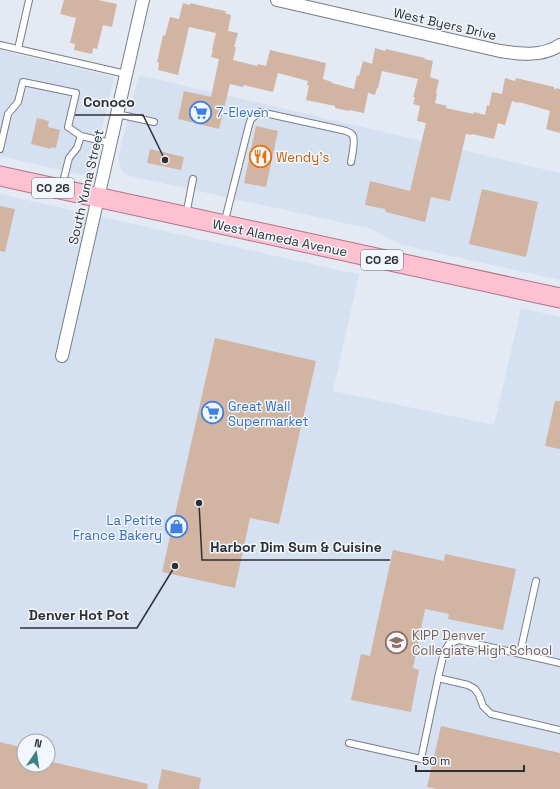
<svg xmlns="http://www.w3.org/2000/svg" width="560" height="789" viewBox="0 0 560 789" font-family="'Space Grotesk',sans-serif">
<rect width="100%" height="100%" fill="#e3eaf4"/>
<path fill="#d5e0f1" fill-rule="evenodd" d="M0,50L114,77L92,171L89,174L82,175L0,156Z
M139,75L560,173V280L402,245L365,226H358L130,176L122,171L118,157Z
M0,194L343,271L359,274L333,391L494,425L521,308L560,317V789H0ZM24,741H48V765H24Z"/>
<path fill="#d2b4a3" d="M64,0H98L117,4L112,27L103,25L97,49L93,48L92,54L74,50L75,44L70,43L76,18L60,14Z
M183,3L190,5V3L211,8L226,11L225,13L231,15L228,31L238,33L234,47H236L233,60L257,66L258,64L266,66L270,50L326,63L323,79L332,82V83L354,89L357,75L359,76L363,61L372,64L375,48L385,51L386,49L425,58L424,59L433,61L430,77L439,80L436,93L437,94L435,103L447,106L446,108L474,114V112L485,115L487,105L489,106L492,92L502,94L505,78L515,81L516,78L554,87V89L555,90L556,88L560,89V133L546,129L550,111L519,102L518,103L512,101L505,125L498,123L494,139L472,134L471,135L466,134L450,201L431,197L425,222L386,212L385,209L365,205L370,181L410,191L426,123L417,121L420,106L413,104L415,97H413L418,79L382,71L378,88H377L375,95L368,93L364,113L349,110V111L335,108V106L306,100L309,86L307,85L308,81L278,73L273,92L244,85L243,87L230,84L219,129L178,119L184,91L211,97L219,59L211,57L213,50H212L216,33L189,27L178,75L158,70L159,63L157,62L163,35L165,36L170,17L179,19Z
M37,118L49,121L48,127L60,130L56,148L51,147V149L31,144Z
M256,126L278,131L266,187L244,183Z
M150,149L184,157L181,170L147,163Z
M482,189L538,202L526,257L469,244Z
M0,206L15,209L5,252L0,251Z
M215,338L316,361L279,524L250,518L235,588L162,572Z
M555,401H560V449L545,446Z
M393,550L444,561L445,554L516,569L503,630L448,619L449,614L425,609L413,668L419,670L411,712L351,700L361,654L370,656Z
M441,726L560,753V789H437L427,787Z
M0,742L24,748V765H48V761L148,784L147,789H0Z
M162,769L201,778L199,789H158Z"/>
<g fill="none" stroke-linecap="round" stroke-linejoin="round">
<defs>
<path id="lane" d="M0,45L126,74
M18,49L29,0
M117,114L154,122
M0,149L8,114L18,102L23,82L76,93L68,127L81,136
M62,186L69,158L77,148L81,136L111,143
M186,215L193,179
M224,224L249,125L251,119L260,112L342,130C346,131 351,132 353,136C355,141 352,157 351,162
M520,653L536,581
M560,663L459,640L449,644L444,652L438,678L468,685L475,689L479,695L483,706L491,714L560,730
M349,743L421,759L438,678"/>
<path id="street" d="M277,0L500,51C520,54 542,57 560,45
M62,356L143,0"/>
<path id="primary" d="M0,176L560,298"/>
</defs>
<use href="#lane" stroke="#787e88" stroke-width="8"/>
<use href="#street" stroke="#787e88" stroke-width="14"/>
<use href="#primary" stroke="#b47387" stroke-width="21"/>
<use href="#lane" stroke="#fff" stroke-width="6"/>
<use href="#street" stroke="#fff" stroke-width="12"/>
<use href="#primary" stroke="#fec1d2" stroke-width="19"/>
</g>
<defs>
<symbol id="supermarket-ring" viewBox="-11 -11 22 22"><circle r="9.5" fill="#f2f7fd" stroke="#3f7fe0" stroke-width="1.5"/><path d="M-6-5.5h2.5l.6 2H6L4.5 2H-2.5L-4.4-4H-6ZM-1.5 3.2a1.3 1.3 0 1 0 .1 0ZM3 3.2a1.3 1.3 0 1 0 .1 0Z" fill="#3f7fe0"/></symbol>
<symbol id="restaurant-ring" viewBox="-11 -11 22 22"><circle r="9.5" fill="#f2f7fd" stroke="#e8710a" stroke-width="1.5"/><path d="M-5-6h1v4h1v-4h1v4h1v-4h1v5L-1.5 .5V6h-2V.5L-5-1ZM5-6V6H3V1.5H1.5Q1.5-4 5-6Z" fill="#e8710a"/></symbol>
<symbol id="shop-ring" viewBox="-11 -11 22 22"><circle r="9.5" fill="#f2f7fd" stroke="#3f7fe0" stroke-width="1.5"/><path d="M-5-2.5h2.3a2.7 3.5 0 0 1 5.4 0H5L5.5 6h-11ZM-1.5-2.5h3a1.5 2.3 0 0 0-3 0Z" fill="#3f7fe0"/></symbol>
<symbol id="school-ring" viewBox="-11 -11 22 22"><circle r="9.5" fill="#f2f7fd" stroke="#8d6e63" stroke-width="1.5"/><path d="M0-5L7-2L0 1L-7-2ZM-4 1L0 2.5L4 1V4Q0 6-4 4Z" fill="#8d6e63"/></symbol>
</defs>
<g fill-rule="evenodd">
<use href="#supermarket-ring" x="188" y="100" width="25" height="25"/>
<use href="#restaurant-ring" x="248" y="144" width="25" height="25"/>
<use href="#supermarket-ring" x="200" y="400" width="25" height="25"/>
<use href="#shop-ring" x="164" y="514" width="25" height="25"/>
<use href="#school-ring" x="384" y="630" width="25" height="25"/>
</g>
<g text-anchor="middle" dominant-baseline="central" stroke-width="3" stroke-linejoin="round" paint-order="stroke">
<g fill="#f2f7fd" stroke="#676b70" stroke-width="1">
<rect x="32" y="178" width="42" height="20" rx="3"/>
<rect x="361" y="250" width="42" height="20" rx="3"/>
</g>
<g font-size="12" font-weight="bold" fill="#2c2f33">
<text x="53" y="188">CO 26</text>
<text x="382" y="260">CO 26</text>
</g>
<g font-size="13" fill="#2c2f33" stroke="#f2f7fd">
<text transform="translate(445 24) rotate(13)">West Byers Drive</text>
<text transform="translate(86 187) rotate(-77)">South Yuma Street</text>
<text transform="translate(280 238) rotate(12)">West Alameda Avenue</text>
</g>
<g font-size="13" fill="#366cbe" stroke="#f2f7fd" text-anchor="start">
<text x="216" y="112">7-Eleven</text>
<text x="228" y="406">Great Wall<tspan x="228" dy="15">Supermarket</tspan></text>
<text x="162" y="520" text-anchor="end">La Petite<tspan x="162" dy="15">France Bakery</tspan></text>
</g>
<g font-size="13" fill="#c56008" stroke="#f2f7fd" text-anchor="start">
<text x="276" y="157">Wendy's</text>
</g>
<g font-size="13" fill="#785e54" stroke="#f2f7fd" text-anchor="start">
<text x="412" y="635">KIPP Denver<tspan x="412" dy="15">Collegiate High School</tspan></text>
</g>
</g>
<path fill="none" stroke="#2c2f33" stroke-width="1.5" d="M165 160L143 115H75M199 503L202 560H390M175 566L137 628H20"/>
<g fill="#2c2f33" stroke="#f2f7fd" stroke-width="1.5">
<circle cx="165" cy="160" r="4"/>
<circle cx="199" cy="503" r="4"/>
<circle cx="175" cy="566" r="4"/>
</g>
<g font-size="14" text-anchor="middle" font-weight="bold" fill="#2c2f33" stroke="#f2f7fd" stroke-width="3" stroke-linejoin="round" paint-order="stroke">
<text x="109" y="107">Conoco</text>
<text x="296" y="552">Harbor Dim Sum &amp; Cuisine</text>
<text x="79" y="620">Denver Hot Pot</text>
</g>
<g transform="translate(36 753) rotate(13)"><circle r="19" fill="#f2f7fd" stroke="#a3a7ac"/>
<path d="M0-3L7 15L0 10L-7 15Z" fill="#388086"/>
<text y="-6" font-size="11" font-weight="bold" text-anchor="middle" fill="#2c2f33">N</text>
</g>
<path d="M416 765v6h108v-6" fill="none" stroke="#2c2f33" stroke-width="2"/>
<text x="422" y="765" font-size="12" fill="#2c2f33" stroke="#f2f7fd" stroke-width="3" paint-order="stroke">50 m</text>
</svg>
